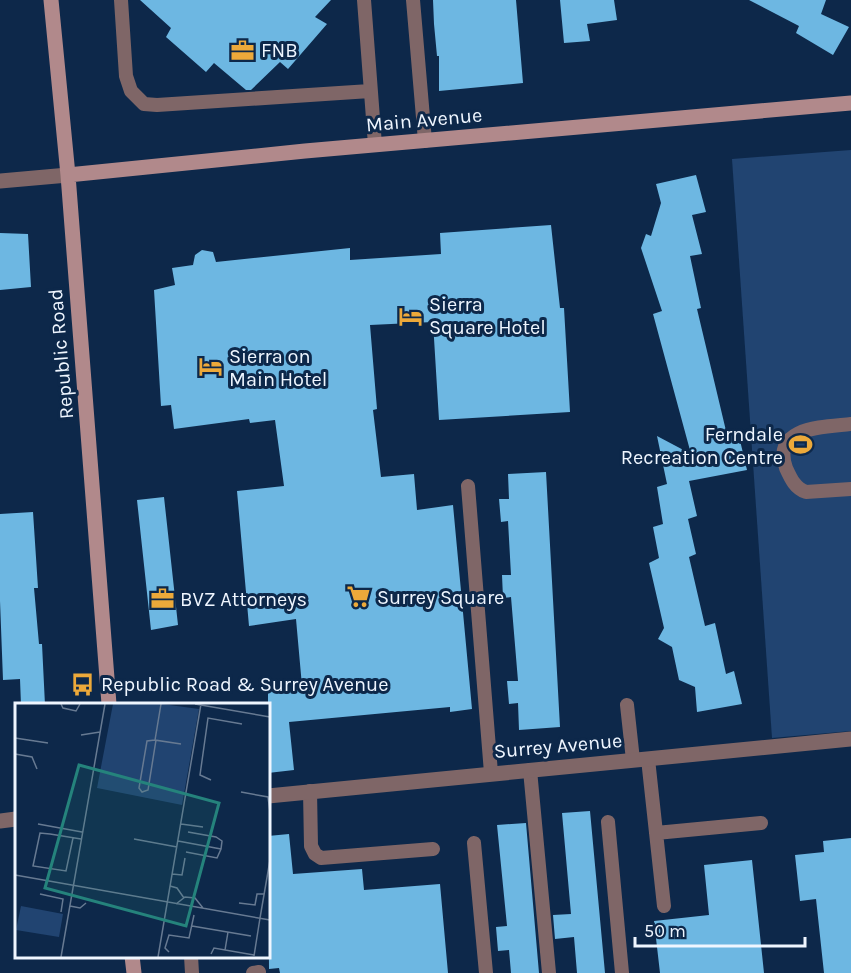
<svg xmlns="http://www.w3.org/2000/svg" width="851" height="973" viewBox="0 0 851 973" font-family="Karla,sans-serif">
<rect width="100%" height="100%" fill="#0d284a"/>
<path fill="#214471" d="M851,150V731L772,738L732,159Z"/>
<path fill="#6db7e2" d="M140,0H331L315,17L327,24L288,69L280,62L251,90H246L214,63L206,72L166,37L171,28Z
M433,0H516L523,83L439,91V56H437L434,24Z
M560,0H614L617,20L587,24L590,41L564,43Z
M749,0H826L821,14L849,27L833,55L796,33L799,26Z
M696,175L706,212L692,215L702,254L690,256L701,308L697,309L727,435L738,432L747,470L689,481L697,516L688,519L696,554L689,557L705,626L715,623L726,674L734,671L742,704L697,712L695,687L679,680L672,647L658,639L664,628L649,563L659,558L653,527L663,524L657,487L667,484L657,436L691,454L653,314L662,311L641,248L646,234L651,236L661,203L656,184Z
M551,225L560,308H564L570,412L439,420L433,322L370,325L377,409L373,410L381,477L414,474L417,510L453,505L472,709L450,712V707L289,722L294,770L268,773V689L302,686L296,619L249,626L237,491L284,486L275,420L250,423L249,419L174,429L171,405L161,406L154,290L175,285L172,268L193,265L195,255L202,250L213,252L216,262L350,248V260L441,254L440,233Z
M0,233L28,234L31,287L0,290Z
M546,472L560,727L519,730L518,703L509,704L507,681H518L511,597L503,598L502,575H511L508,521L501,522L499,499H509L508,474Z
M164,497L178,625L151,630L137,500Z
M33,512L38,588H34L39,644H42L45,705H21L20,679L3,680L0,601V514Z
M590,811L605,973H577L574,937L555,939L553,915L571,914L562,813Z
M526,823L539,973H511L509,950L498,951L496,927L507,926L497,825Z
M289,834L293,874L362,869L364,890L440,884L448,973H280L279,968L269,969L268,836Z
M851,838V973H824L816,899L800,901L795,855L824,852L823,841Z
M752,860L764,973H660L654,921L709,915L704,865Z"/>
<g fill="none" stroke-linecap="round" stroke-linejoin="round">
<path stroke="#7f6667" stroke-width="14" d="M121,0L126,76L131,91L144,104L157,105L370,91
M364,0L375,145
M413,0L425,141
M851,424C825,427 771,426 786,468C791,479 795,488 806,492L851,489
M468,486L491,773
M627,705L633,760
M648,759L664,906
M530,770L549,973
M310,791L311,846L315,854L321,858L433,849
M608,822L622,973
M656,833L761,823
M474,843L486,973
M191,956L192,973
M253,973L259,972"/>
<path stroke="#7f6667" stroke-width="15" d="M0,181L68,175
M268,796L851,739
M0,821L16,819"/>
<path stroke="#b1898b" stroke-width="15" d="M51,0L68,175L109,704
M68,175L305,151L851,103
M132,956L134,973"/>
</g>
<defs>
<symbol id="office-bare" viewBox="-9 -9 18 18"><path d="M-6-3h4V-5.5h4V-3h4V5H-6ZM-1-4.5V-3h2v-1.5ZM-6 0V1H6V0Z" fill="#eca93a" stroke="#0d284a" stroke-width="2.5" paint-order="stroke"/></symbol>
<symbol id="hotel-bare" viewBox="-9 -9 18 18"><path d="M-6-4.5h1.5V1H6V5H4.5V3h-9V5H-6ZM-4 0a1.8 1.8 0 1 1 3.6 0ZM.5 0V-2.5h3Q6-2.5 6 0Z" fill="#eca93a" stroke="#0d284a" stroke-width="2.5" paint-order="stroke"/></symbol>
<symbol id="stadium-bare" viewBox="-9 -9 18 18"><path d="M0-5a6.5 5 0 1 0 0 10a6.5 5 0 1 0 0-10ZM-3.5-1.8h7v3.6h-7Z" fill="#eca93a" stroke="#0d284a" stroke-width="2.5" paint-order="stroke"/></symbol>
<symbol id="supermarket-bare" viewBox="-9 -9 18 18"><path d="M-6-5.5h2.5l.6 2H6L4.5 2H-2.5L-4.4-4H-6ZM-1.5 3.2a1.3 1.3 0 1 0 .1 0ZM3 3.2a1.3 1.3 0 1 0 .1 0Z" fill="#eca93a" stroke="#0d284a" stroke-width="2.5" paint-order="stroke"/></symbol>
<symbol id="bus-bare" viewBox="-9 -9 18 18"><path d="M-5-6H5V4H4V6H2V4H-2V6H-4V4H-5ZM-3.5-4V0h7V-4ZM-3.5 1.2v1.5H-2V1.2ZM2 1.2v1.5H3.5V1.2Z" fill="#eca93a" stroke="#0d284a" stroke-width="2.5" paint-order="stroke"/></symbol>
</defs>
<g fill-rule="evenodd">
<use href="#office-bare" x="226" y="34" width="33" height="33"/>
<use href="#hotel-bare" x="394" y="300" width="33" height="33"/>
<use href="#hotel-bare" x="194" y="350" width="33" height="33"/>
<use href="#stadium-bare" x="784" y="428" width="33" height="33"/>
<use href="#supermarket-bare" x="342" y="580" width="33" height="33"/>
<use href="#office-bare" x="146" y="582" width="33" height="33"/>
<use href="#bus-bare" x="66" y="668" width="33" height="33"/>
</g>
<g text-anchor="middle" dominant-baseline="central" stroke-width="6" stroke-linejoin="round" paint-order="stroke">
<g font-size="20" fill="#eff6ff" stroke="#0d284a" text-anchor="start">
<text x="261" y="50">FNB</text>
<text x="429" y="304">Sierra<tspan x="429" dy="23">Square Hotel</tspan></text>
<text x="229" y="356">Sierra on<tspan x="229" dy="23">Main Hotel</tspan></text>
<text x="783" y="434" text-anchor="end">Ferndale<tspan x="783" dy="23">Recreation Centre</tspan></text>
<text x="377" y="597">Surrey Square</text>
<text x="180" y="599">BVZ Attorneys</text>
<text x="101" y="684">Republic Road &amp; Surrey Avenue</text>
</g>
<g font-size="20" fill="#eff6ff" stroke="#0d284a">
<text transform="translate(424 120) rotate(-5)">Main Avenue</text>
<text transform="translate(61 354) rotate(-95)">Republic Road</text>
<text transform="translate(558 746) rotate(-5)">Surrey Avenue</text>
</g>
</g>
<g transform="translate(15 703)">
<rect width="255" height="255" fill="#0d284a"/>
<path d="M98,1H147L184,6L167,102L82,85ZM6,203L48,211L44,234L1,227Z" fill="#214471"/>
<path fill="none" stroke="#677a92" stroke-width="1.5" d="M46,1L48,5L61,8L65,1M146,1L140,37L166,41M180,1L255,14M66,32L85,29M0,35L33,40M140,37L132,38L124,85L127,89L133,87L141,37M0,51L17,54L22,66M196,77L185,72L193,15L227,21M226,89L253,94L255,109M23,121L67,129M166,121L188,124M58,135L51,168L18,163L25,130L35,131L66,136M119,136L162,144M163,138L206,146M171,149L202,155L206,146L207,138L201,134L173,129M157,171L167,172L170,155M0,172L255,217M155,183L162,185L169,195M25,191L48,196L46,209M224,200L240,202L242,191H249M161,201L170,194L180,195L188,205M55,203L65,205L71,200M245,215L255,157M177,223L236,233M210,247L213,229M154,249L150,245L154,232L174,235L179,212M196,251L199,245L239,252M239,253L245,215M46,254L90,1M143,254L186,1"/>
<path fill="#25837c" fill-opacity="0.15" stroke="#25837c" stroke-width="3" d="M64,62L204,100L171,223L30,185Z"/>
<rect width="255" height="255" fill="none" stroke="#eff6ff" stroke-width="3"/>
</g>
<path d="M635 937v9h170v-9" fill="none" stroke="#eff6ff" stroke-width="3"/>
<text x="644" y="937" font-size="18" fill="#eff6ff" stroke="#0d284a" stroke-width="4.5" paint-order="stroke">50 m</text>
</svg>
